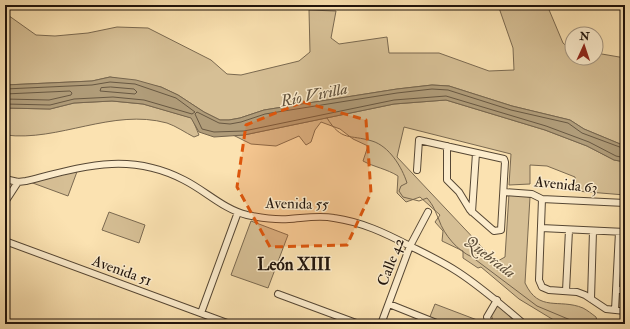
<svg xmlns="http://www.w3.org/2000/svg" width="630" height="329" viewBox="0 0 630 329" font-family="'IM FELL Double Pica',serif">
<rect width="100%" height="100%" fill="#fbe2b1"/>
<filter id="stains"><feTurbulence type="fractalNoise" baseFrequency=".005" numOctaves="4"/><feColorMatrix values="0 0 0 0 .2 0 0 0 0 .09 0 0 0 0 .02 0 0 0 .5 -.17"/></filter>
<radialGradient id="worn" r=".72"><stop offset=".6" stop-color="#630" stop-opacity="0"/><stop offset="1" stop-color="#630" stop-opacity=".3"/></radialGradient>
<path fill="#d6bf95" stroke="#7a6950" d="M498,5H547L563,43L572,51V58H596V53L625,58V146L584,129L570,120L512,106L449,86L432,85L397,89L264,110L240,118L229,120H220L204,112L178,95L161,87L110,77L92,81L5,85V13L36,35L55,36L88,33L117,27L148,28L211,60L227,74L241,75L299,61L310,52L309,10L336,11L331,38L339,44L387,37L389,53H439L489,71L514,70L513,48Z
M446,100L545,130L587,146L614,160L625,162V195L576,191L575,177L547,166L530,165V184L509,185L511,154L404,127L397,157L496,262L505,257L509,194L530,197L525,283C539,313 559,298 583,308C587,310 592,314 596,317L598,324H562L557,322L519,299L481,267L478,268L463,258V251L442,241L443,231L435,222L440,215L420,197L406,202L397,193L398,176C387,169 374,167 363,161L368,146L353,139L340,129L321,122L315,130L311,142L306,145L299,136L276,146L251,144L233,135H244L394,104Z
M112,101L143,104L192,118L199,135L194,137C186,133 176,126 167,123C112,108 59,142 5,135V108L50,109L74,103Z
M78,169L68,196L30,182Z
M109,212L145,225L139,243L102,230Z
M251,221L288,235L268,288L231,275Z
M435,304L485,323L486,324H443L429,319Z
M498,304L520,324H494L491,314Z"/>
<path fill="#b09c79" stroke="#76654d" d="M110,77L136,80L161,87L178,95L204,112L220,120H229L240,118L264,110L397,89L432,85L449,86L512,106L570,120L584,129L625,146V162L614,160L587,146L545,130L446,100L394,104L244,135L214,137L199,132L191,118L143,104L112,101L74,103L50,109L5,108V85L92,81Z"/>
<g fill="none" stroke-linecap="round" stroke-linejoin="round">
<path stroke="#685842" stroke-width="1" d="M111,87L134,89L137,92L135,94L100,91L101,88Z
M5,89L92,85L110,82L135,84L176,98L195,112L192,114L144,100L113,97L74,99L50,105L5,104
M5,94L70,91L72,93L71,95L49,100L5,99
M625,149L582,133L568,123L511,110L448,90L432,89L397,93L265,114L241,122L230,124L219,123L197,112L195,114L202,129L214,132L244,131L394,100L446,96L546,126L589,142L616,156L625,158"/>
<path stroke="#76654d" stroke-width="1" d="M327,118C342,142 349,134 372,141C389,146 402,167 407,183L401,186L399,191L403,197L419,201L427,198C434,206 435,211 439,220C444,235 458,251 472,257L537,306L580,324"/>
<defs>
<path id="minor" d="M417,170L419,140L504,159L505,162L501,230L494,231L470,210L459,192L447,180V146
M5,179L18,182L26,181C82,167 128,151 184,180C206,191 223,209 247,215C261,218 275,220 289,219C304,218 319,215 334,218C362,222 385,233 410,246C426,254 443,262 458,272C481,287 503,306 524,324
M504,192L532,194L542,199L625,203
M542,199L539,280L542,287L549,290L577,292L585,295L606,309L625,311
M5,202L18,182
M472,212L476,153
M541,228L625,232
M5,241L230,324
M616,290H625
M566,291L569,230
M278,294L359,324
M591,299L593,231
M389,304L439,324
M615,310L619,232
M201,313L238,212
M381,324L410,246L428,212
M489,324L487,317L497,300"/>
</defs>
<use href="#minor" stroke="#564734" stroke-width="8"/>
<use href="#minor" stroke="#fceccc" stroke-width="6"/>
</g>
<path fill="#de560c" fill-opacity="0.2" stroke="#de560c" stroke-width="3" stroke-dasharray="8 5" stroke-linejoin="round" d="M303,102L366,120L371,193L347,245L270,247L237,187L246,125Z"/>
<g text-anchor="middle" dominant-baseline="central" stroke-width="3" stroke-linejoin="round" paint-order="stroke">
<g font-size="15" fill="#1f130b" stroke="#fceccc">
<text transform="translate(566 185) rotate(6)">Avenida 63</text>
<text transform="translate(297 204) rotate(1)">Avenida 55</text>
<text transform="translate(391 262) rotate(-69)">Calle 42</text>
<text transform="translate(122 271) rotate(20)">Avenida 51</text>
</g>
<g font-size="16" font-style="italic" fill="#60513c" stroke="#fceccc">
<text transform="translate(314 95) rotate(-11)">Río Virilla</text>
<text transform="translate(490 257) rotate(37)">Quebrada</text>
</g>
<g font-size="17" font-weight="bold" fill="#1f130b" stroke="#fceccc">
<text x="294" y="264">León XIII</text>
</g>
</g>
<rect width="630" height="329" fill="none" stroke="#fbe2b1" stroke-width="20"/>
<rect x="6" y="6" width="618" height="317" fill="none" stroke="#1f130b" stroke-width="2"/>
<rect x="10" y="10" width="610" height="309" fill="none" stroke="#1f130b"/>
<g transform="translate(584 46) rotate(3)"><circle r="19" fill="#fceccc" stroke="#a4957f"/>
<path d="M0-3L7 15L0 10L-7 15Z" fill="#8f2418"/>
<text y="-6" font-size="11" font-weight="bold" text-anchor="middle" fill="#1f130b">N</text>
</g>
<rect width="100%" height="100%" filter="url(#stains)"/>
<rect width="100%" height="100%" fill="url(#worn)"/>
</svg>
